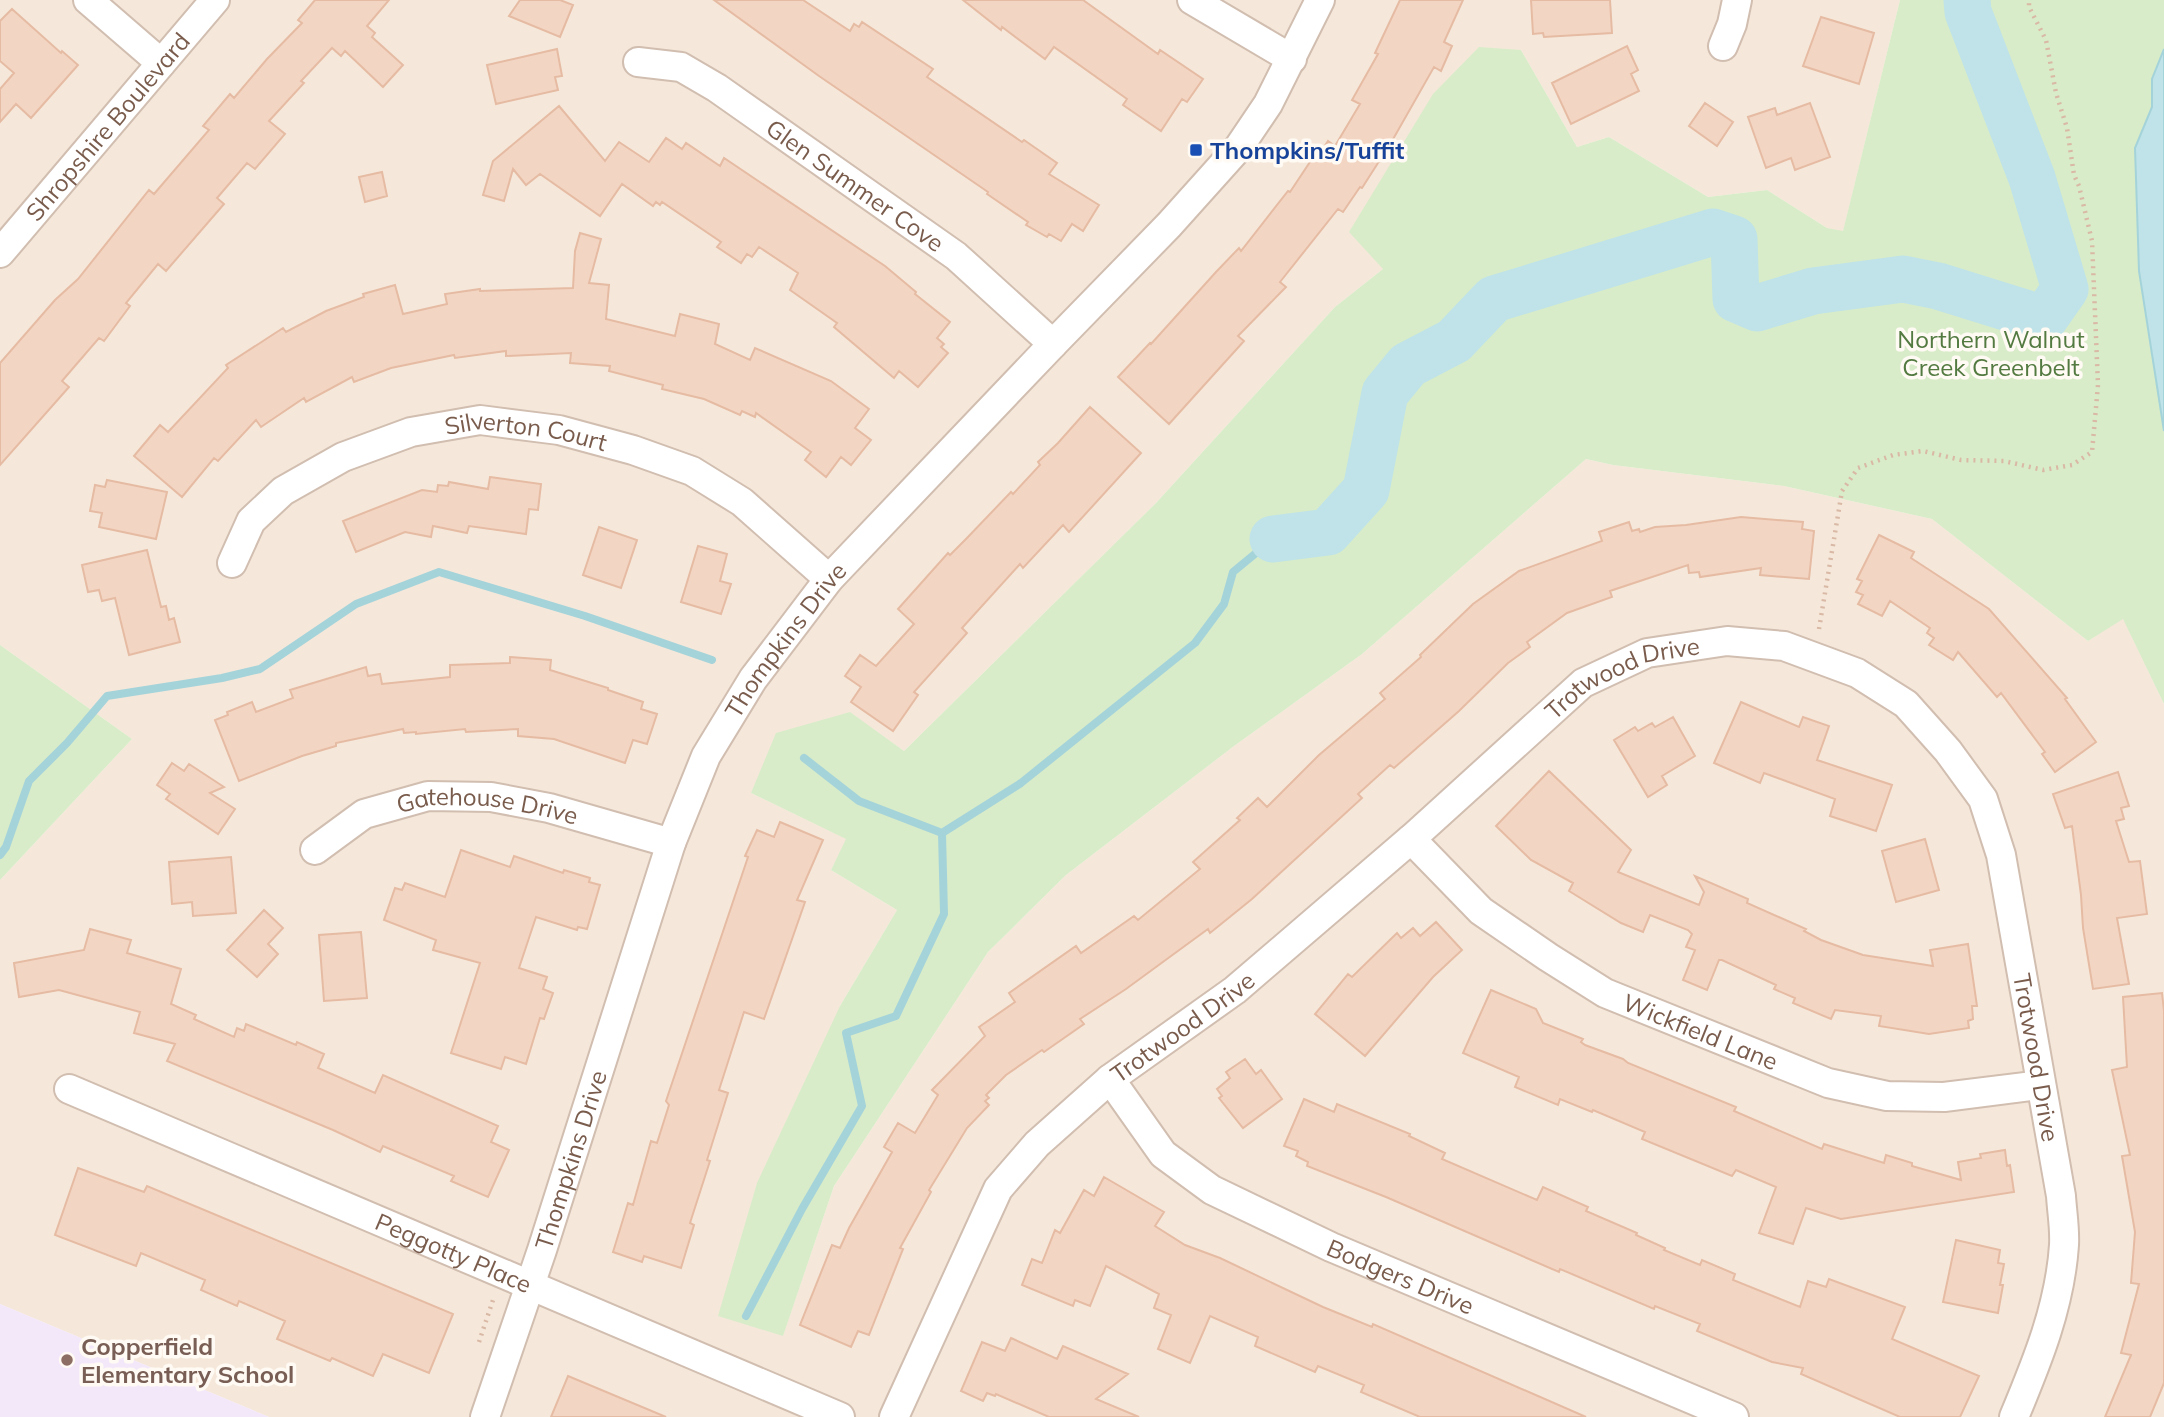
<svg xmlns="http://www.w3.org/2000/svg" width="2164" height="1417" viewBox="0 0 2164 1417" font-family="Mulish,sans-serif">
<rect width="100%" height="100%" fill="#fdf6ec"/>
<path fill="#f5e8da" d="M0,0H1900L1843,232L1827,228L1767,190L1708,197L1609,137L1577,147L1521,50L1383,269L1335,307L1156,503L904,751L850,713L751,793L847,839L831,870L897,910L840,1006L783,1335L834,1186L988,952L1066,875L1234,746L1362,654L1586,459L1613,465L1784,486L1932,519L2088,641L2123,618L2164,704V1417H269L0,1304V880L132,739L0,645Z"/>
<path fill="#f3e8fa" d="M0,1304L269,1417H0Z"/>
<path fill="#d8ecc9" d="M1900,0H2164V704L2123,619L2088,641L1932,519L1784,486L1613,465L1586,459L1362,654L1234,746L1066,875L988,952L834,1186L783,1336L718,1316L757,1183L840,1006L897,910L831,870L846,839L751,793L776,733L850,712L904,751L1156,503L1335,307L1383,269L1349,232L1433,94L1479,47L1521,50L1577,147L1609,137L1708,197L1767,190L1827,228L1843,231Z
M0,645L132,739L0,880Z"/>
<path fill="#bfe3e8" stroke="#a5d3da" stroke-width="2" d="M2164,49V431L2139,271L2135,148L2152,107V79Z"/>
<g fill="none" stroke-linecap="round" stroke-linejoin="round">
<path stroke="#a5d3da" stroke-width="8" d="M804,758L859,801L942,833L1021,783L1195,643L1224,604L1233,572L1273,539
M0,855L6,847L29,781L67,743L107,696L222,678L260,669L356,604L439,572L585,616L712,660
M746,1316L802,1209L862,1106L846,1033L896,1016L944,914L942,833"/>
<path stroke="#bfe3e8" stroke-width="47" d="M1273,539L1328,532L1366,490L1385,393L1408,365L1454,341L1494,299L1713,232L1734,239L1736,299L1757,308L1813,291L1903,279L1938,286L2044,319L2065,289L2032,178L1968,12L1967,0"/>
</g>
<path fill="#f3d5c3" stroke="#e6bba3" stroke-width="2" d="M315,0H389L367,26L375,33L372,37L403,65L383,87L345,51L341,56L332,48L301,81L304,83L269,121L285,134L255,169L247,163L217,198L224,204L166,271L158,264L126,303L130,306L104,341L99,338L62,381L69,387L0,465V363L55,300L78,279L149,190L154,194L209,130L203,126L230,94L234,98L267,59L302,23L298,20Z
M520,0H560L573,5L560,37L509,16Z
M714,0H803L850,31L854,24L859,27L862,22L933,69L927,77L1022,142L1024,140L1057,163L1049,174L1099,205L1083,231L1072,224L1061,241L1049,234L1047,237L1026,225L1028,222L987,194L988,192L819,76Z
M963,0H1083L1158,54L1160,50L1203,79L1187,102L1182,99L1161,131L1123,105L1127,99L1054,47L1045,59L1002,27L1001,30Z
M1400,0H1463L1444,42L1452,46L1441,71L1434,67L1392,141L1362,188L1360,187L1343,212L1338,209L1280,282L1286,287L1238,336L1244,341L1169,424L1118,377L1150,343L1151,344L1216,272L1239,248L1241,251L1288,191L1290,192L1312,159L1315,161L1328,141L1335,146L1360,104L1352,100L1378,54L1375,53Z
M1531,0H1610L1612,33L1544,37L1543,33L1533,34Z
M12,9L61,53L62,51L78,65L31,118L16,104L0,122V89L14,73L0,61V21Z
M1821,17L1874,33L1859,84L1803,66Z
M1627,46L1638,70L1631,74L1639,91L1571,124L1552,83Z
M557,49L562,76L555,77L558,90L496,104L487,65Z
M1705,103L1733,122L1717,146L1689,126Z
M1810,103L1830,157L1795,170L1791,158L1766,168L1748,117L1775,108L1777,115Z
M559,106L605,161L619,142L649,162L666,138L682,149L686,143L720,166L724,158L885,266L916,292L915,294L950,322L937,338L944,344L941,347L948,353L918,387L899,371L894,378L834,327L837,323L790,290L798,273L759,247L752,257L747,254L741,263L717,247L721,242L662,202L660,205L656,202L653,206L622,184L600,216L540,174L526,185L513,169L504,201L483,195L493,161Z
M382,172L387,196L365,202L359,177Z
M580,233L601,239L589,283L609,285L606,319L675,336L680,314L719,324L715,344L750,360L755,348L831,381L869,409L855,428L871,440L851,465L841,457L826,477L805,460L811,452L756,413L755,417L742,411L740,415L704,399L662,389L663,385L609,371L610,366L570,363L571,353L506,356V351L455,358L454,355L391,368L354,382L352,377L306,402L304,398L261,427L256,420L218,461L214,458L182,497L134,456L160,425L168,432L228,368L226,365L283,328L286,332L326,311L364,297L363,294L395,285L403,314L447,304L445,294L480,289V291L573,288L575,251Z
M1090,407L1141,453L1069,532L1063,525L1023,568L1020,564L962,628L967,633L914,692L918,695L893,731L851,702L861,687L845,676L860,655L876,666L914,624L898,609L948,553L950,555L966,539L1011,492L1013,494L1040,465L1038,462L1058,443Z
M490,477L541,484L538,510L529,509L526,534L469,526L467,533L433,526L431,537L405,532L356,552L343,521L422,490L437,492L438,485L448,486L449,482L488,489Z
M107,480L167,492L156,539L99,527L102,513L90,511L95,485L105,487Z
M1741,517L1803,522L1802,529L1814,531L1809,579L1760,575L1761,568L1700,577L1699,572L1689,573L1688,565L1610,591L1612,597L1567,613L1527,642L1530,647L1508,663L1459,711L1394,768L1390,765L1358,794L1362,798L1252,899L1210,933L1208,929L1126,989L1080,1019L1084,1024L1044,1052L1042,1050L1006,1075L986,1095L989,1098L985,1101L989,1105L967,1128L929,1190L931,1192L900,1248L903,1249L869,1335L858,1331L851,1347L800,1325L832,1245L840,1248L849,1228L892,1152L884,1147L898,1123L915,1133L938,1095L932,1090L985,1036L979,1027L1015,1002L1009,993L1076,946L1081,953L1134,916L1138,920L1200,869L1193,862L1240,820L1237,818L1258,798L1267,807L1319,755L1385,699L1380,693L1421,657L1420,655L1473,604L1519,571L1602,541L1599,532L1629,522L1632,531L1639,529L1640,532L1655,527L1686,525Z
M599,527L637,540L621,588L583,575Z
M1879,535L1914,552L1911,558L1989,609L2067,698L2065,699L2096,742L2055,772L2042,754L2045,752L2001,693L1997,697L1958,652L1953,660L1929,645L1934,638L1927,633L1930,628L1890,601L1882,616L1858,604L1863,595L1856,592L1862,581L1857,579Z
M698,546L727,554L720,581L731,584L721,614L681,602Z
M147,550L161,607L166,606L169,620L174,618L180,642L129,655L115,598L102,601L99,590L88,592L82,565Z
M510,657L551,660L550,670L608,688V690L643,702L641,709L657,714L647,744L633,740L625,763L554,739L518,736V729L466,732L465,729L416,734V732L404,733L403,729L336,743V746L302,756L239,781L215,720L228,715L227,712L252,702L256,712L293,698L290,690L366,667L368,676L380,674L382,684L450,677V665L510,663Z
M1741,702L1799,727L1803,717L1829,726L1817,760L1892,785L1876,831L1830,816L1835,799L1764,773L1760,783L1714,763Z
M1673,717L1695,756L1662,776L1667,785L1648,797L1614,740L1635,727L1638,731L1652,723L1655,727Z
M172,763L184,771L189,764L224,787L210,793L235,809L218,834L166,799L170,794L157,785Z
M1549,771L1631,850L1618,872L1699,905L1704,892L1695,876L1748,899L1747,903L1806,929L1804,931L1821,940L1863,955L1933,966L1930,950L1968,944L1977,1006H1972L1973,1019L1968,1021L1969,1028L1929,1034L1879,1026L1881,1016L1835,1010L1831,1019L1793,1003L1795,998L1774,989L1776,985L1722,960H1719L1707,990L1683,980L1695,950L1686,947L1692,934L1688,930L1650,915L1643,932L1621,923L1569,891L1573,883L1531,860L1496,826Z
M2118,772L2129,806L2121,808L2124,819L2116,821L2129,862L2140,861L2147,914L2117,918L2129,984L2093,989L2083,928L2081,895L2072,826L2065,828L2053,794Z
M780,822L823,840L797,900L805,902L764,1019L744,1012L719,1090L728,1093L707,1160L710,1161L690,1223L694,1225L681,1268L644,1256L642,1262L613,1252L628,1203L633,1205L651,1141L657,1143L669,1105L666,1101L748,857L745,856L757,830L774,837Z
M1925,839L1939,890L1896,902L1882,851Z
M461,850L510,867L514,856L563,873L564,870L590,878L589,882L600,885L587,929L578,927L577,930L536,917L519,968L547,977L543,989L553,993L544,1019L540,1018L526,1064L505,1057L501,1069L451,1053L480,963L433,950L436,940L384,920L395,888L402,890L405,883L445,897Z
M231,857L236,913L193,916L192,902L172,904L169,862Z
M264,910L283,928L268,944L278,954L257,977L227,950Z
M1436,922L1462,950L1433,977L1365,1056L1315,1014L1348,974L1352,977L1397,933L1401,938L1413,928L1420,936Z
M90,929L131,940L127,953L181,969L171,1004L196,1015L194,1019L234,1037L237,1028L244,1031L246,1024L296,1045L297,1042L324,1054L318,1068L375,1093L383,1075L498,1126L491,1142L509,1150L488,1197L451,1181L454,1176L383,1146L380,1152L333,1130L167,1061L175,1044L134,1033L140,1012L59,990L19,997L14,963L84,950Z
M361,932L367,998L324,1001L319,935Z
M1491,990L1536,1009L1543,1023L1583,1039L1581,1042L1585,1045L1623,1059L1628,1063L1736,1107L1734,1111L1822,1149L1824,1144L1884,1163L1886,1155L1912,1163V1166L1961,1180L1958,1162L1981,1158L1980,1154L2005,1150L2007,1166L2010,1165L2014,1192L1841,1219L1806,1208L1793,1244L1759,1233L1776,1187L1736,1170L1732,1176L1642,1139L1645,1132L1593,1110L1592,1112L1560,1099L1558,1105L1515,1087L1519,1077L1463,1053Z
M2162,993L2164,1011V1383L2150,1417H2105L2131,1355L2121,1353L2139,1284L2131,1283L2135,1232L2122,1156L2130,1155L2112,1070L2127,1067L2123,997Z
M1245,1059L1256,1074L1261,1070L1282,1099L1243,1128L1219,1098L1222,1096L1217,1089L1230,1078L1226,1072Z
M1304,1099L1334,1112L1337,1104L1410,1134L1409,1136L1445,1153L1442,1159L1537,1200L1543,1187L1588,1207L1586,1211L1637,1233L1636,1235L1665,1248L1664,1250L1700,1265L1702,1260L1735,1274L1733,1280L1800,1307L1808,1281L1826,1287L1829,1279L1905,1307L1892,1339L1979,1376L1960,1417H1900L1801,1374L1803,1368L1772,1362L1697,1331L1700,1324L1655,1306L1654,1309L1560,1269L1559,1272L1386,1197L1307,1166L1308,1162L1296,1156L1298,1151L1284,1146Z
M78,1168L144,1192L147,1186L453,1314L429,1373L383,1354L373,1376L332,1358L330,1361L277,1339L285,1321L239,1301L237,1306L201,1290L205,1280L141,1253L136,1266L55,1235Z
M1104,1177L1164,1212L1155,1226L1185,1245L1220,1258L1323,1307L1372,1327L1373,1324L1586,1417H1420L1361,1392L1364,1385L1318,1366L1315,1372L1255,1346L1258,1337L1210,1316L1190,1363L1158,1349L1171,1315L1154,1308L1159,1294L1106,1266L1090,1306L1075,1300L1073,1306L1022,1285L1032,1259L1042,1263L1055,1230L1060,1233L1084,1190L1094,1196Z
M1956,1240L2000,1250L1998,1263L2004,1264L2000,1285H2003L1998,1313L1943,1302Z
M1011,1338L1057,1359L1063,1346L1128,1374L1096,1399L1139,1417H1049L996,1394L995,1396L987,1393L983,1401L961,1391L982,1342L1005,1351Z
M568,1376L666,1417H551Z"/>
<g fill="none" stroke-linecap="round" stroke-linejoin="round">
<defs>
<g id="minor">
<path d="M88,0L161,63"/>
<path d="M1192,0L1292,59"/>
<path d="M1723,46L1732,24L1737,0"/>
<path id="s1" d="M638,62L681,67L717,88L956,256L1053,344"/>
<path id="s2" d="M0,253L215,0"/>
<path id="s3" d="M232,563L251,521L283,491L343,457L411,432L480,420L559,430L633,450L692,471L742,502L829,579"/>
<path id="s4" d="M1411,839L1481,911L1548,957L1605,993L1828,1083L1887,1096L1944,1097L2040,1085"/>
<path id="s5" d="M315,850L364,814L428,796L491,797L549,808L671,843"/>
<path id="s6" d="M1110,1079L1163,1154L1212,1190L1331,1247L1734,1417"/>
<path id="s7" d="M69,1089L840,1417"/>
<path id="s8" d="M485,1417L542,1250L671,843L706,756L753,679L829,579L1053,344L1169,225L1239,147L1268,104L1320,0"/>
<path id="s9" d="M894,1417L998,1189L1037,1144L1110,1079L1235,990L1411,839L1583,683L1647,653L1727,641L1784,646L1857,673L1906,704L1948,751L1983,799L2001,855L2061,1196C2062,1212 2065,1229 2064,1245C2060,1306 2037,1362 2014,1417"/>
</g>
</defs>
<use href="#minor" stroke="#d1beb0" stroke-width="32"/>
<path stroke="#d9b8a5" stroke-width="4.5" stroke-dasharray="2 5" stroke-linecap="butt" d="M1819,629L1842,491L1858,468L1893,455L1923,451L1961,460L2004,461L2043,470L2072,465L2092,452L2098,385L2092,241L2079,186L2074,175L2067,128L2056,93L2046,40L2029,7V0
M479,1342L494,1297"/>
<use href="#minor" stroke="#fff" stroke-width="28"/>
</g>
<rect fill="#1a4fb4" stroke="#fffaf3" stroke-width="2.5" x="1189" y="143" width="14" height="14" rx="3.5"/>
<circle fill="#8d6e63" stroke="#fffaf3" stroke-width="2.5" cx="67" cy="1360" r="7"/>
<g text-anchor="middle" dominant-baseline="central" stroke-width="7" stroke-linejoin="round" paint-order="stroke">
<g font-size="24" fill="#7a5c4d" stroke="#fffaf3">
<text stroke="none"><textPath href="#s2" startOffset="166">Shropshire Boulevard</textPath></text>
<text stroke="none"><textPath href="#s1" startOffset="254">Glen Summer Cove</textPath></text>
<text stroke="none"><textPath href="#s3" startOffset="348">Silverton Court</textPath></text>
<text stroke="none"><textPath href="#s8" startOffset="838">Thompkins Drive</textPath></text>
<text stroke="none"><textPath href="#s9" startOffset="1064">Trotwood Drive</textPath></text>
<text stroke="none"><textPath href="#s5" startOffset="187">Gatehouse Drive</textPath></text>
<text stroke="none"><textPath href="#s9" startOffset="497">Trotwood Drive</textPath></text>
<text stroke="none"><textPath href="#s4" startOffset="352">Wickfield Lane</textPath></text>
<text stroke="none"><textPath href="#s9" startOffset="1757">Trotwood Drive</textPath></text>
<text stroke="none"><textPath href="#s8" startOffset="271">Thompkins Drive</textPath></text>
<text stroke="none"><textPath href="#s7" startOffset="418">Peggotty Place</textPath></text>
<text stroke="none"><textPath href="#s6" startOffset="360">Bodgers Drive</textPath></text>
</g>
<g font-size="24" font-weight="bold" fill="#164399" stroke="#fffaf3" text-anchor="start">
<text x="1210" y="150">Thompkins/Tuffit</text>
</g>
<g font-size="24" fill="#537a41" stroke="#fffaf3">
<text x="1991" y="339">Northern Walnut<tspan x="1991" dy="28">Creek Greenbelt</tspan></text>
</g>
<g font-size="24" font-weight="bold" fill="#785e54" stroke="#fffaf3" text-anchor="start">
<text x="81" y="1346">Copperfield<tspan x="81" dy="28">Elementary School</tspan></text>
</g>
</g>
</svg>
